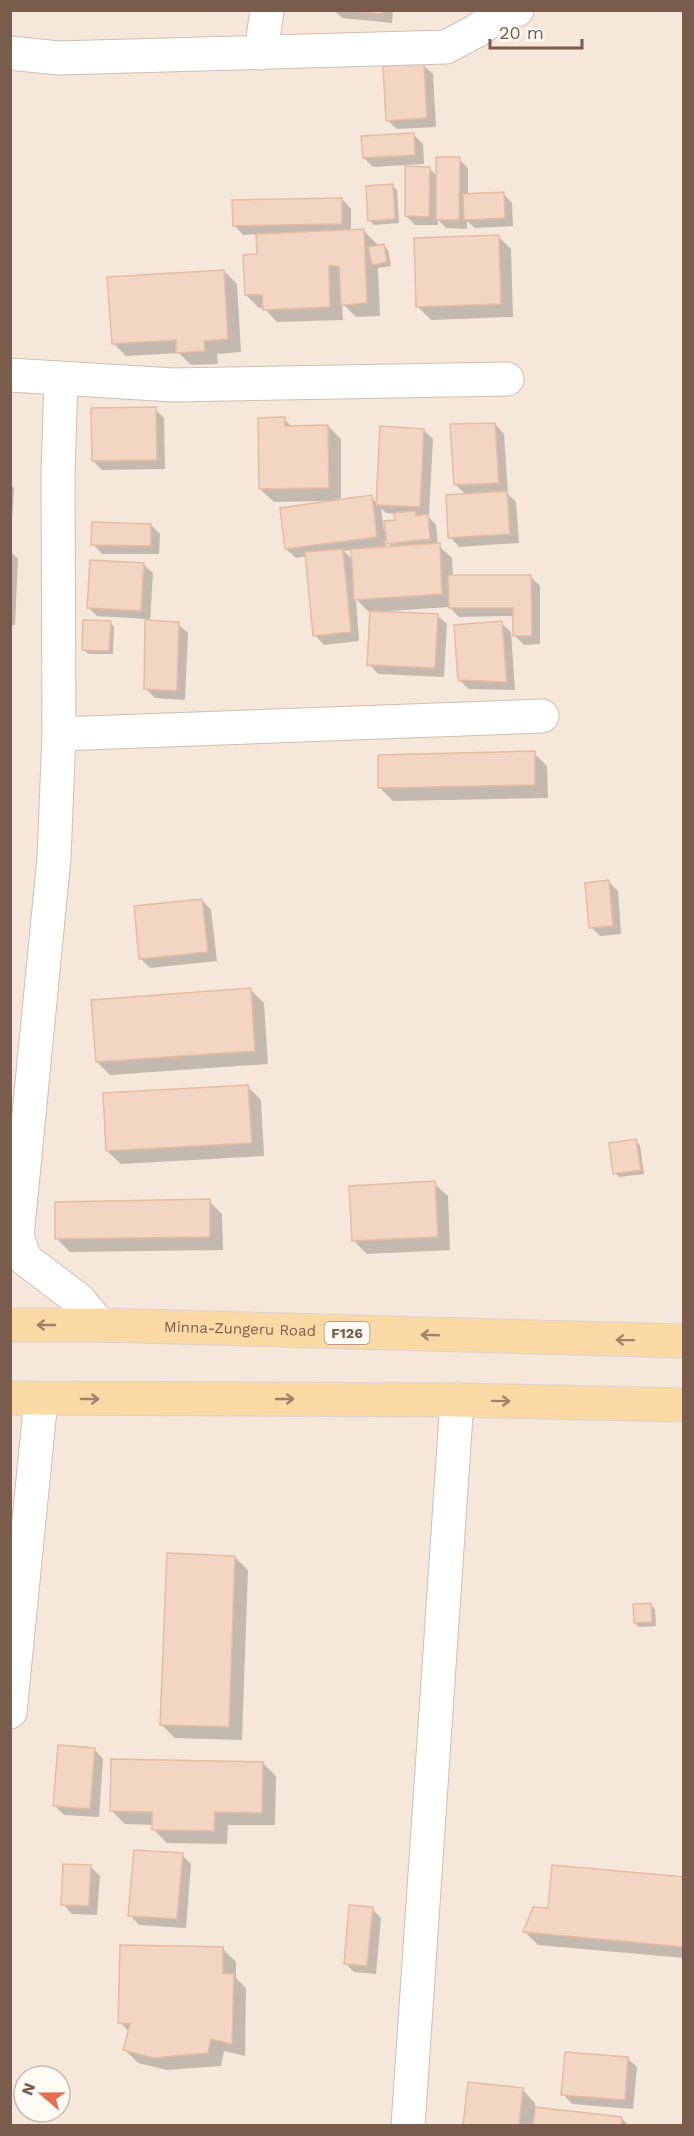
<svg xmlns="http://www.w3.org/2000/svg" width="694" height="2136" viewBox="0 0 694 2136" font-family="'Work Sans',sans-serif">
<rect width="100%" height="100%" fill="#fdf6ec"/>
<path fill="#f5e8da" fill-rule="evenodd" d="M11,11H683V2125L11,2126ZM24,2076H60V2112H24Z"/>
<path fill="#0003" fill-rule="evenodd" d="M334,10H393L392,23L342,18Z
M423,65L433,74L436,127L397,129L387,120Z
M414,135L423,144L424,164L373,167L364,158Z
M459,159L468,168V195L503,193L512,203L513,226L475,228L467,221V229L446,228L438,220V225H415L406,216L429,168L437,176Z
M392,186L397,190L399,223L374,225L369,220Z
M342,199L351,209V231H364L377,244V247L384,246L388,250L391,266L378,268L380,316L356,317L342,303L343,320L277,322L264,308H259L246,295L258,256V234L243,235L234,225Z
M498,236L511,249L513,317L431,320L418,307Z
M224,271L237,284L241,352L217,354L218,364L191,365L179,353L126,356L113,343Z
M155,409L164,418L165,469L102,470L93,461Z
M284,419L292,427L328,426L341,439V501L371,497L377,503L424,430L433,439L429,515H427L436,525L438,545L452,558L453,577H531L540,586V644L524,645L515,636V616L459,617L449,607L390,611V613L437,615L447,624L444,677L378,674L369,664L371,612H369L356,599L359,641L324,645L315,635L307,556L296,558L286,549L325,501L274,502L260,489ZM381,508L386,513L396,514V522L387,531H384ZM385,540L393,548H386ZM352,550L353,560L344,551Z
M495,424L504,434L508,494L516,502L519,543L459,547L450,537L466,495L455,484Z
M10,484L14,488L10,550Z
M151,525L160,534L159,554H102L93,544Z
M10,551L18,559L15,625H10Z
M143,564L153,573L150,622L178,624L188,633L185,700L155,698L146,689L147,619L97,616L88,607Z
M110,622L114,627L113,654H88L83,649Z
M501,623L511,632L515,690L469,689L459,680Z
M534,753L547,766L548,798L393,801L380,788Z
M609,882L618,891L621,934L600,936L591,927Z
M202,900L211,910L217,961L150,968L141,959Z
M250,989L264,1003L268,1064L110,1075L97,1062Z
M248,1087L261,1100L264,1156L121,1164L107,1151Z
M635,1141L640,1145L644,1174L619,1177L615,1173Z
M434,1183L448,1196L450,1250L367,1254L354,1241Z
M209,1201L222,1214L223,1250L70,1252L57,1239Z
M235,1557L248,1570L242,1740L175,1738L162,1725Z
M651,1605L655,1609L656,1626L639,1627L635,1623Z
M94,1749L103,1759L99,1817L64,1815L55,1806Z
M263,1763L276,1776L275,1825H228L227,1844L167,1843L154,1830V1825L125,1824L112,1811Z
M182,1855L191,1864L186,1928L139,1925L130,1915Z
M90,1866L100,1876L97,1915L72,1914L63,1904Z
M684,1879V1958L538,1945L525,1932L549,1910Z
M372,1909L381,1918L376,1974L354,1972L345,1963Z
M223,1949L236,1962V1978L246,1988L245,2056L224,2051L221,2066L167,2070L138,2063L125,2050L129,2032L120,2022Z
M627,2058L637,2067L633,2109L572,2104L563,2094Z
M522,2089L535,2103V2109L621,2118L629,2126H465Z"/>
<path fill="#f3d5c3" stroke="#e6bba3" stroke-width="1.5" d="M341,10H383V14Z
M424,63L427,118L386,121L383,66Z
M414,133L415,155L363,158L361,136Z
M436,157H460L459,220H436Z
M405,166L430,167L429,217L405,216Z
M393,184L395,219L368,221L366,186Z
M504,192L505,218L464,220L463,194Z
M342,198V224L233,226L232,200Z
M364,229L367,303L341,305L339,266H329L330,307L263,310L262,295H245L243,255L257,254L256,234Z
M499,235L501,304L416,307L414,238Z
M384,244L387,262L372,265L368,247Z
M224,270L228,339L204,341L205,351L176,353V340L112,344L107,277Z
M156,407L157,460L92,461L91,408Z
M285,417V426L328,425L329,488L259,489L258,418Z
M495,423L499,483L454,485L450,424Z
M380,426L424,429L420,507L376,505Z
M507,491L510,534L448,538L446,495Z
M372,495L377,537L285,549L280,508Z
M415,511L416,516L428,514L430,539L387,544L384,521L395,520L394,513Z
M92,522L151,524V546L91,545Z
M440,543L442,594L354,600L351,549Z
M343,549L351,632L313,636L305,552Z
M90,560L144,563L141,611L87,608Z
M448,575H531L532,636H513V608H449Z
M370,611L438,614L435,668L367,665Z
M83,620L111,621L109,651L82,650Z
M145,620L179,622L177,691L144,689Z
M502,621L507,682L458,680L454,625Z
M535,751V785L378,788V755Z
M609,880L613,926L589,928L585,883Z
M202,899L208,952L139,959L134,906Z
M251,988L255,1051L96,1062L91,1000Z
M248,1085L252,1143L106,1151L103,1093Z
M636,1139L641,1170L613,1174L609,1143Z
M435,1181L438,1237L352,1241L349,1186Z
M210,1199V1237L55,1239V1202Z
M167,1553L235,1556L229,1727L160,1725Z
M651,1603L652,1622L634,1623L633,1604Z
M58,1745L95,1748L90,1809L53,1806Z
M111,1759L263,1762L262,1813L215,1812L214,1831L152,1830V1812L110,1811Z
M134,1850L183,1853L177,1919L128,1916Z
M63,1864L91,1865L89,1906L61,1905Z
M552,1865L684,1877V1947L523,1932L533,1907L548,1908Z
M349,1905L373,1907L367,1966L344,1964Z
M120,1945L223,1947V1973L234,1974L232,2044L211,2039L208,2053L153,2058L123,2050L130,2024L118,2023Z
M565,2052L628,2057L625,2100L561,2095Z
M468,2082L523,2088L519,2126H463Z
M535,2107L622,2117L621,2126H533Z"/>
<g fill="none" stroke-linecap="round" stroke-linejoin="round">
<defs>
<path id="minor" d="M10,53L58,58L446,47L476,31L501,14L517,10
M261,53L267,10
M10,375L173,385L507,379
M61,379L58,475L59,734L54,858L17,1237L25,1259L79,1300L100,1325
M59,734L542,716
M10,1712L41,1399
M408,2126L457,1400"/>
<g id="major">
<path id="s1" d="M10,1325H100L684,1341"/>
<path d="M10,1398L457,1400L684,1405"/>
</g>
</defs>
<use href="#minor" stroke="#d1beb0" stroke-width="35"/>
<use href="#major" stroke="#dad1cd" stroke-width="35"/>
<use href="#minor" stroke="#fff" stroke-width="33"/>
<use href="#major" stroke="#fbd9a5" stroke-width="33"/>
</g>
<defs><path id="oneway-shaft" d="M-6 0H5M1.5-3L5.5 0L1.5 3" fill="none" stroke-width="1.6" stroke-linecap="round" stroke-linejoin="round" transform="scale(1.5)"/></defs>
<g stroke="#a18267">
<use href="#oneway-shaft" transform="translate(46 1325) rotate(180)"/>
<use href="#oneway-shaft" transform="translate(430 1335) rotate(-178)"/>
<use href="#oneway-shaft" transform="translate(625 1340) rotate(-179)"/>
<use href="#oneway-shaft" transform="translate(90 1399)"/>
<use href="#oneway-shaft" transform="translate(285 1399)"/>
<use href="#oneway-shaft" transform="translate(501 1401) rotate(1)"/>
</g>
<g text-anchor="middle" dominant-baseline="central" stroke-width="4.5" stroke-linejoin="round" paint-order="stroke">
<rect fill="#fffaf3" stroke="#a28b7f" stroke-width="1.5" x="324.5" y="1322" width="45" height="22" rx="4.5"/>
<g font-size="14" font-weight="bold" fill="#7a5c4d">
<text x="347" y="1333">F126</text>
</g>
<g font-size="15" fill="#7a5c4d" stroke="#fffaf3">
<text stroke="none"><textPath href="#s1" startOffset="230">Minna-Zungeru Road</textPath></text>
</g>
</g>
<rect width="694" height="2136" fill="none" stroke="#7a5c4d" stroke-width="24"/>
<g transform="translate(42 2094) rotate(290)"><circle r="28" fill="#fffaf3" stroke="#cabbb1" stroke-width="1.5"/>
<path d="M0-4.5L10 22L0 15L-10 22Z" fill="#e76f51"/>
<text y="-9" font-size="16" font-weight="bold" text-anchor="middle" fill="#7a5c4d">N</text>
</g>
<path d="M490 39v9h92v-9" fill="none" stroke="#7a5c4d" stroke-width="3"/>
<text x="499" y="39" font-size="18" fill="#7a5c4d" stroke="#fffaf3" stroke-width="4.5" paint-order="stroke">20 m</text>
</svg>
